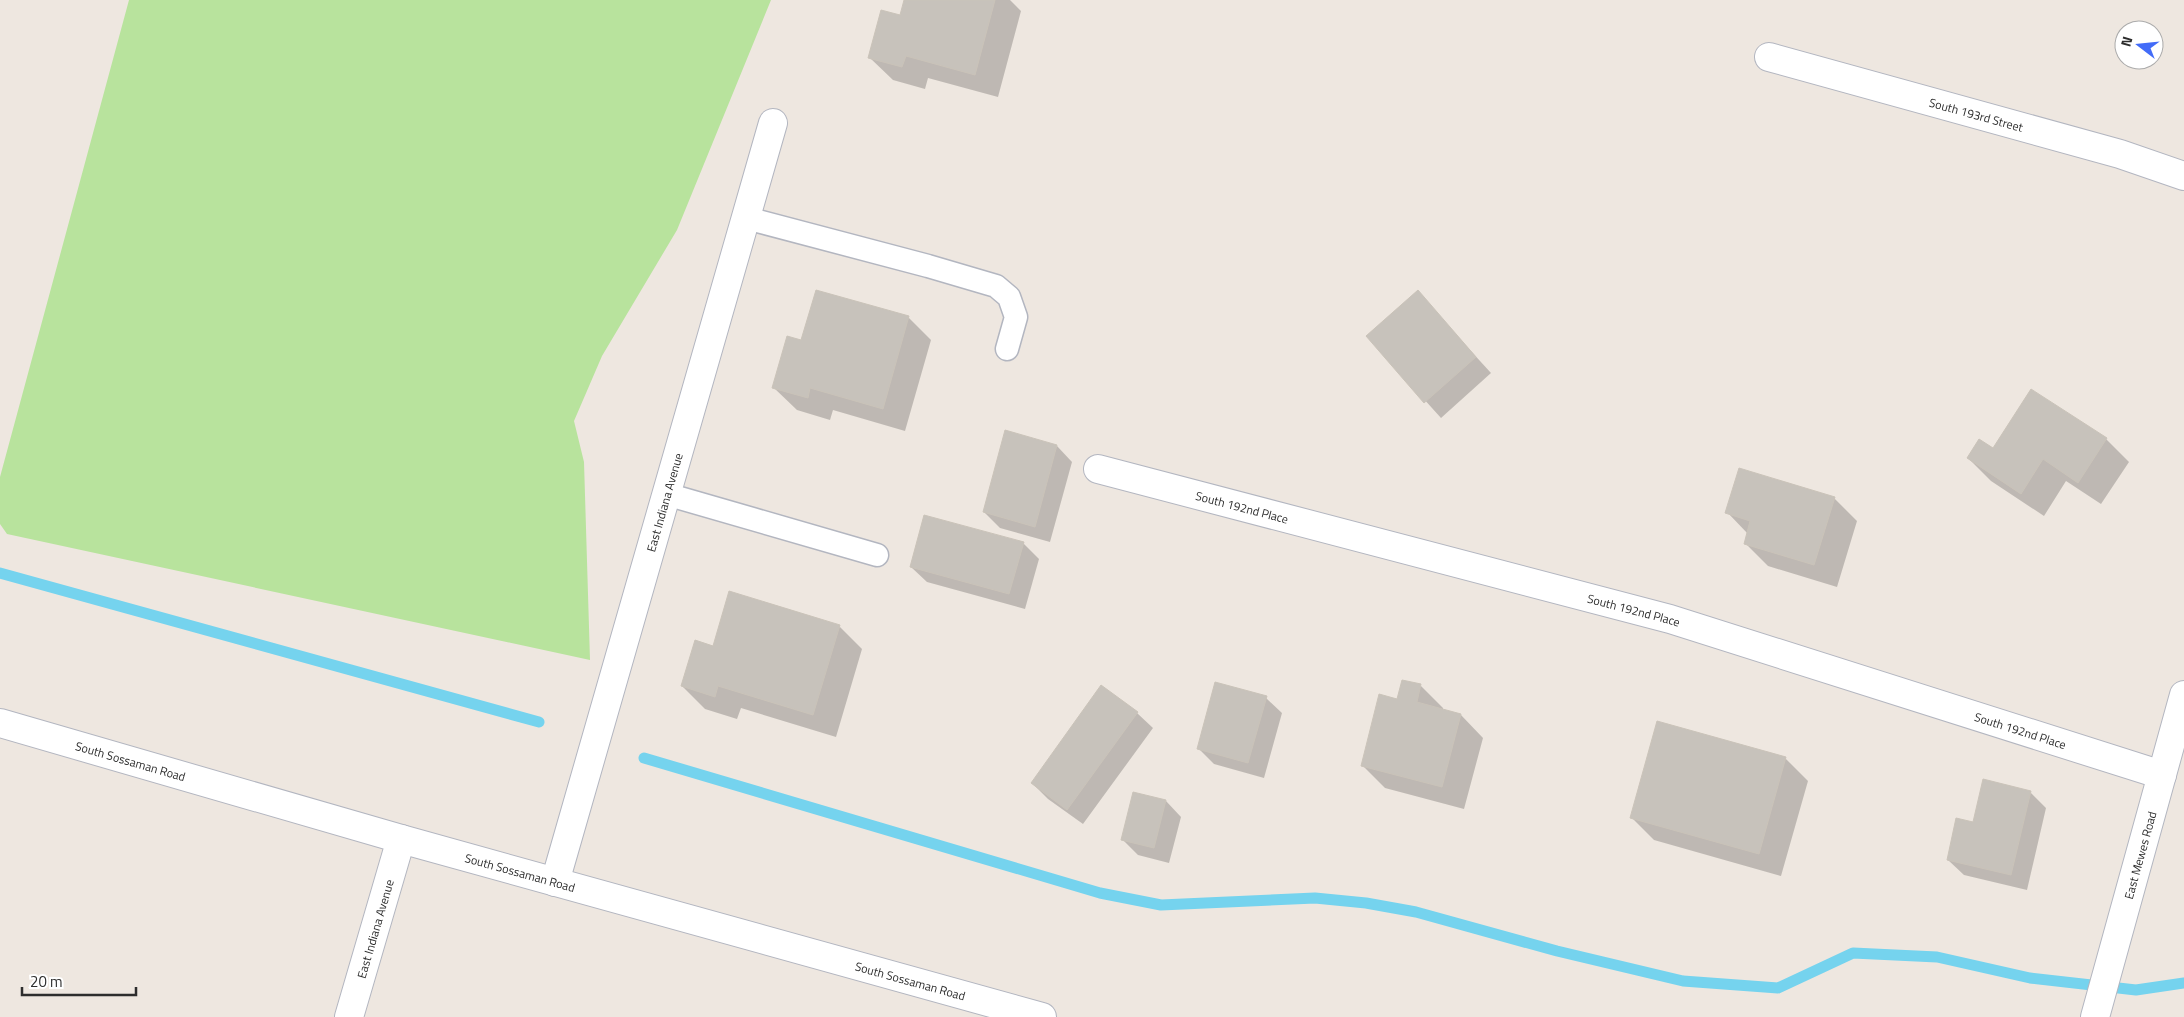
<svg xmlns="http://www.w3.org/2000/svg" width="2184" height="1017" viewBox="0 0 2184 1017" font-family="'Titillium Web',sans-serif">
<rect width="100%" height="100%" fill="#eee7e0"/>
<path fill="#b8e39d" d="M129,0H771L677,230L602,356L574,421L584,462L590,660L7,534L0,524V477Z"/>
<path fill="#0003" d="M906,0H1010L1021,11L998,97L928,78L925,89L893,80L870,58L901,17Z
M1417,292L1491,373L1441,418L1367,336Z
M908,317L931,340L905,431L833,410L830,420L797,410L774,388Z
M2106,439L2129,462L2101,504L2066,481L2044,516L1991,481L1968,458Z
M1057,446L1072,462L1050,542L1000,528L984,512Z
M1834,498L1857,521L1837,587L1768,566L1745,543L1748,534L1727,512Z
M1023,543L1039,559L1025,609L927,582L911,567Z
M840,627L862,649L836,737L741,708L737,719L705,709L682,686Z
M1421,686L1443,708V711L1461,715L1483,738L1464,809L1385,788L1362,765L1398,700Z
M1266,698L1282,713L1264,778L1214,764L1198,748Z
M1137,713L1153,728L1083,824L1048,799L1032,783Z
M1785,758L1808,781L1781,876L1654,840L1631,817Z
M2030,792L2046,808L2027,890L1964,875L1948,860L1973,824Z
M1166,801L1181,817L1169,863L1138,855L1123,840Z"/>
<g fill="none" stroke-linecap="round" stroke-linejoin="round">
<path stroke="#75d3ee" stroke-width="11" d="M0,573L539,722
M644,758L1100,893L1161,905L1315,898L1366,903L1416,912L1557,951L1683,981L1778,988L1853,953L1937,957L2030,978L2136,990L2184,983"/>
</g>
<path fill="#c7c2bb" stroke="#cac3b9" d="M904,0H995L975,75L906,56L902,67L868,58L881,10L900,15Z
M816,290L909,316L883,409L810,388L808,398L772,388L787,336L801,340Z
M1418,290L1476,357L1424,403L1366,336Z
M2031,389L2107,438L2078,483L2043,459L2021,494L1967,458L1979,439L1993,448Z
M1005,430L1057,445L1035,527L983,512Z
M1739,468L1835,497L1814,565L1744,544L1750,521L1725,513Z
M924,515L1024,542L1009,594L910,567Z
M729,591L840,625L813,715L718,686L715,697L681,686L695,640L713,646Z
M1402,680L1421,684L1417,702L1461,714L1442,787L1361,766L1379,694L1397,699Z
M1215,682L1267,696L1248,763L1197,749Z
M1101,685L1138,712L1067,810L1031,783Z
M1657,721L1786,757L1759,854L1630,818Z
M1983,779L2031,791L2011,875L1947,860L1956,818L1973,822Z
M1133,792L1166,800L1154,848L1121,840Z"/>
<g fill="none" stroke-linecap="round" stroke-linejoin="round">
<defs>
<path id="lane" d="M746,218L928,266L996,286L1009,297L1016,317L1007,349
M666,494L877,555"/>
<g id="street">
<path id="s1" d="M1769,57L2120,154L2184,176"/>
<path id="s2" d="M1098,469L1670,619L2162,775"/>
<path id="s3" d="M555,882L773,123"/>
<path id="s4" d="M349,1017L401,839"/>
<path id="s5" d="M2095,1017L2184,695"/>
</g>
<g id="secondary">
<path id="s6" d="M0,723L401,839L1042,1017"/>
</g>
</defs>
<use href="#lane" stroke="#b3b6c0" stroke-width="25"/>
<use href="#street" stroke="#b3b6c0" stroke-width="30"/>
<use href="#secondary" stroke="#b3b6c0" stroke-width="30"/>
<use href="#lane" stroke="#fff" stroke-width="22"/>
<use href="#street" stroke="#fff" stroke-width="28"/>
<use href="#secondary" stroke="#fff" stroke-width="28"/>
</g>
<g text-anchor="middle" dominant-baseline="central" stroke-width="5" stroke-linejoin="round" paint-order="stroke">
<g font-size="12" fill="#2d2d2d" stroke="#fff">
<text stroke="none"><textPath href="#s1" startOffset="215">South 193rd Street</textPath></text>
<text stroke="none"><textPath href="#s3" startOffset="395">East Indiana Avenue</textPath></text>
<text stroke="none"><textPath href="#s2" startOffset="149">South 192nd Place</textPath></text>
<text stroke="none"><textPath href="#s2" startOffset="554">South 192nd Place</textPath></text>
<text stroke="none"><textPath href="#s2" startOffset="959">South 192nd Place</textPath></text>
<text stroke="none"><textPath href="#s6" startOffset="136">South Sossaman Road</textPath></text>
<text stroke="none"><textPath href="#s5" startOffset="168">East Mewes Road</textPath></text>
<text stroke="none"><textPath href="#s6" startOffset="541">South Sossaman Road</textPath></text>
<text stroke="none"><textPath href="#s4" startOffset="92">East Indiana Avenue</textPath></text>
<text stroke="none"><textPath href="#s6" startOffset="946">South Sossaman Road</textPath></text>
</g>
</g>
<g transform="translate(2139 45) rotate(286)"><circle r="24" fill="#ffffff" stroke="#ababab"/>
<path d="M0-4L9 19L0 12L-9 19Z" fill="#436cf8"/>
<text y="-8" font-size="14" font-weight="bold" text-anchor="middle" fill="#2d2d2d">N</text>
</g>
<path d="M22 987v8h114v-8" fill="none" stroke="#2d2d2d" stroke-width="2.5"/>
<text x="30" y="987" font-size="15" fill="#2d2d2d" stroke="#ffffff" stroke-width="4" paint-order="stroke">20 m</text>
</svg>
